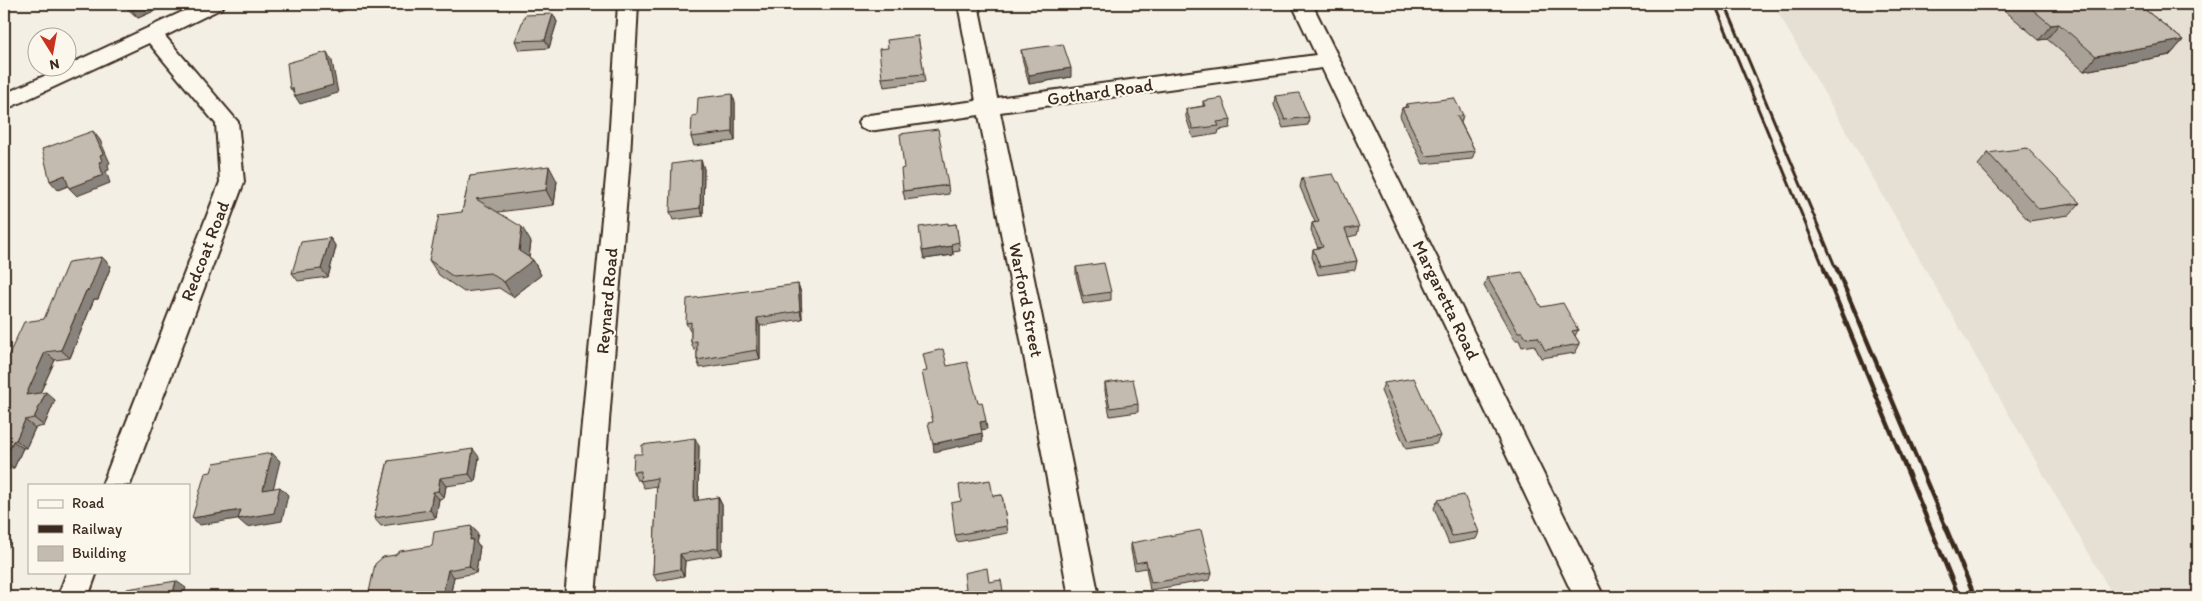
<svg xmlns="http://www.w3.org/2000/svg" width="2202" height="601" viewBox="0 0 2202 601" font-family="Itim,sans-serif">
<rect width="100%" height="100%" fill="#f3efe4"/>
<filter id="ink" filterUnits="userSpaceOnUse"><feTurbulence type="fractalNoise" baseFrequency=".02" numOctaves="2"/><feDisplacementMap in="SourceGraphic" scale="10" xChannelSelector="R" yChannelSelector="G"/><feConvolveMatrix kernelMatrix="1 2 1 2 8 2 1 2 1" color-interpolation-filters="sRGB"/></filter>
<g filter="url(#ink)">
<path fill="#e5dfd4" d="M1773,4H2198V597H2114Z"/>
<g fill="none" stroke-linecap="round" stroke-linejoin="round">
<defs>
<path id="minor" d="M199,4H225L222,8L165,36L238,122L244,182L130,485H102L220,182L216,124L149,43L4,110V94L62,68H68V65Z
M618,4H638L630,157L595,597H565L608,157Z
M958,4H978L997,98L1316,55L1292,4H1312L1604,597H1574L1322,68L1000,112L1099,597H1069L979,115L869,131L861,128L858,123L861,118L869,115L976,101Z
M67,572H97L88,597H58Z"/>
</defs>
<use href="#minor" stroke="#3b2a1e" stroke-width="4"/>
<use href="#minor" fill="#fbf7ec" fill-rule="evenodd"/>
<path stroke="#3b2a1e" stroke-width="3" d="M1715,4L1825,271
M1725,4L1837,271"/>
<path stroke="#3b2a1e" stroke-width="4.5" d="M1824,269L1959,597
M1837,269L1975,597"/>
</g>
<path fill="#a8a197" stroke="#3b2a1e" d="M122,4H160L163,7L138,18Z
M331,4H357L338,12Z
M1997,4H2138L2183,40L2170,55L2084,71L2047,39L2039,40Z
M553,14L557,22L549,48L519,50L515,41Z
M918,36L925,82L884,87L882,78L888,48Z
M1021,50L1071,77L1029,84L1022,58Z
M1275,96L1309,117L1308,125L1283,128L1274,105Z
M1203,101L1231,120L1230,128L1219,130L1218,134L1193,138L1186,117V109L1203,106Z
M735,102V141L694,146L691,137L697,115Z
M1406,104L1463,115L1461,123L1475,151L1472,159L1423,164L1400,116L1402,108L1405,107Z
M1988,153L2080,203L2069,215L2029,221L1978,165Z
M701,160L704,169L703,216L673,220L670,212Z
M470,176L557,181L554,205L498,212L531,242L529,257L533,260L541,275L513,297L499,288L464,292L439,275L429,260L462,212Z
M1302,178L1359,227L1357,235L1348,237L1357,261L1355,270L1318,275L1312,257L1313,249L1318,248L1311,231L1312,223L1315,222L1300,187Z
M948,185L949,194L905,200L903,191Z
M956,224L960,251L953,252V255L924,259L948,225Z
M330,238L336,247L328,277L298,281L292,273Z
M111,266L98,299H94L70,358L55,360L40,393L55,400L44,426L35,428L26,448H23L14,468L4,470V365L44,319Z
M1076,267L1111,292V300L1083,304L1076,275Z
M1487,277L1541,307L1578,330L1575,336L1580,344L1575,353L1541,358L1534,345L1522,347L1519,340H1515L1484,286Z
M798,284L801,293L802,319L760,326V359L700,368L697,360V349L694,350L691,342V331H690L686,323Z
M1105,383L1138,404V412L1110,416L1105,391Z
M1384,383L1440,436L1436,444L1406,449L1381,391Z
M699,446L698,501L718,497L722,505V555L685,561L684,576L657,581L653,574L657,486L644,488L640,480H637L633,472Z
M479,457L475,482L446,486L444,498L439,499L436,518L381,526L374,518L388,461Z
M1002,495L1008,533L957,542L955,535L993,496Z
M1438,500L1479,532L1476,539L1449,544L1434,508Z
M472,526L478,534L476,543L480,546L476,573L454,577L450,597H368L432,546Z
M1131,543L1212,573L1210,580L1150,590L1146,568L1135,570L1131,550Z"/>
<path fill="#88837b" stroke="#3b2a1e" d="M145,4H160L163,7L138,18L132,10Z
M333,4H357L338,12Z
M553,14L557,22L549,48L545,40Z
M2059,24L2047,39L2039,40L2051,25Z
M2183,40L2170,55L2084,71L2096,56Z
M327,52L332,61L338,93L300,104L290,88Z
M1071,68V77L1029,84V75Z
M732,94L735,102V141L732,132Z
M93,131L100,140L110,163L108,164L109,170L106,171L110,183L77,196L69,188L99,162Z
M701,160L704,169L703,216L700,208Z
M549,166L557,181L554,205L546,190Z
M65,175L73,184L58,190L50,181Z
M522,227L531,242L528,264L533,260L541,275L513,297L504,282L519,251Z
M330,238L336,247L328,277L321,269Z
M952,246L953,255L924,259L922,251Z
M102,257L111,266L98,299H94L70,358L61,350L86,291Z
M798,284L801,293L802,319L800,311Z
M757,318L760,326V359L757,350Z
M45,352L55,360L36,402L26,395Z
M46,392L55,400L44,426L34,418Z
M25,420L35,428L26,448L16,440Z
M986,421L987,429L981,430L980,422Z
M982,433L983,441L934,452L933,444Z
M695,438L699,446L698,509L694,501Z
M13,441L23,448L14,468L4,461Z
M473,449L479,457L475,482L469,474Z
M272,453L280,461L271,498L263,490Z
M440,478L446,486L444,498L438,491Z
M280,487L288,495L282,521L247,527L238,519Z
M433,492L439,499L436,518L430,510Z
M718,497L722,505V555L718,548Z
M241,510L249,517L200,525L192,518Z
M472,526L478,534L476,543L480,546L476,573L469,566L470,540Z
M4,539L9,543L4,556Z
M680,554L685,561L684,576L680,569Z
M448,570L454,577L450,597H442Z
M176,581L186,588L183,597H172Z"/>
<path fill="#c3bbb0" stroke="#3b2a1e" d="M125,4H145L132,10Z
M2026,4H2138L2183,40L2096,56L2059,24L2051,25Z
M553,14L545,40L515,41L525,15Z
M918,36L924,74L882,78L879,49L888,48L887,40Z
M1063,44L1071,68L1029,75L1021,50Z
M327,52L333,85L294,96L293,88H290L287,63Z
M1299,93L1309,117L1285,120L1275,96Z
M732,94V132L691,137L692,116L697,115L698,98Z
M1222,98L1231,120L1217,122L1219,126L1193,129L1186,109L1205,106L1203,101Z
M1454,98L1463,115L1457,116L1475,151L1426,156L1402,108L1408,107L1406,104Z
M938,129L948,185L903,191L901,169L904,168L900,134Z
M93,131L103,154L100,155L102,161L99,162L103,175L69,188L65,175L50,181L42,149Z
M2027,148L2080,203L2039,209L1988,153Z
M701,160L700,208L670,212L672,164Z
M549,166L546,190L476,199L522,227L519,251L533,260L504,282L490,273L454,277L429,260L439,215L462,212L470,176Z
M1333,174L1337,182H1339L1359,227L1345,229L1357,261L1320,267L1313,249L1323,247L1312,223L1319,222L1302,178Z
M948,223V225L956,224L959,242L951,244L952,246L922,251L919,227Z
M330,238L321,269L292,273L301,242Z
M102,257L89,290L86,291L61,350L45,352L26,395L46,392L34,418L25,420L16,440L13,441L4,461V365L24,322L44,319L68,262Z
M1104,263L1111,292L1083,296L1076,267Z
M1522,272L1541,307L1563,303L1578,330L1572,331L1580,344L1545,350L1538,337L1526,338L1522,332H1518L1487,277Z
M798,284L800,311L757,318V350L697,360V341L691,342V322L686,323L687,299Z
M943,349L947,366L967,362L978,403L982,402L986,421L980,422L982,433L933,444L928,423L933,422L922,372L927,371L923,354Z
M1414,378L1440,436L1409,441L1384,383Z
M1133,379L1138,404L1110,408L1105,383Z
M695,438L694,501L718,497V548L680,554V569L653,574L657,478L640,481L641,471L633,472L634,454H642V445Z
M473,449L469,474L440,478L438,491L433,492L430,510L374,518L388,461Z
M272,453L263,490L280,487L274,513L238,519L241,510L192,518L205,473L211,472L214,463Z
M990,480L993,496L1002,495L1007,526L955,535L951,503L961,501L959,485Z
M1464,495L1479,532L1452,536L1438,500Z
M472,526L470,540L473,539L469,566L448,570L442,597H368L375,564L383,557L395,555L400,551L432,546L434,532Z
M1201,530L1212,573L1151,583L1146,561L1136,563L1131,543Z
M987,568L989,582L1001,580L1004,597H964L963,589H966L964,573Z
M176,581L172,597H125L127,589Z"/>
</g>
<g text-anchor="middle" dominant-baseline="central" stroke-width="4.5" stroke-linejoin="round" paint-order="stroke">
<g font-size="18" fill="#3b2a1e" stroke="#fbf7ec">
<text transform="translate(1100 92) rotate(-8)">Gothard Road</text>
<text transform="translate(205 251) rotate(-69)">Redcoat Road</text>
<text transform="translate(1026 300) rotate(79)">Warford Street</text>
<text transform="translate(1446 300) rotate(64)">Margaretta Road</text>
<text transform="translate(607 301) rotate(-85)">Reynard Road</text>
</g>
</g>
<rect width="2202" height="601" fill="none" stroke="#fbf7ec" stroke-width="20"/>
<rect x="10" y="10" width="2182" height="581" fill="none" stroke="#3b2a1e" stroke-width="2" filter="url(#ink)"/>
<rect x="28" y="484" width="162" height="90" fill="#fbf7ec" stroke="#aea59a"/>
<rect x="38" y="500" width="25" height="8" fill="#fbf7ec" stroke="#aea59a"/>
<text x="72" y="508" font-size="15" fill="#3b2a1e">Road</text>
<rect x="38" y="525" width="25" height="8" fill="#3b2a1e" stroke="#aea59a"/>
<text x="72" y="534" font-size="15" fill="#3b2a1e">Railway</text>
<rect x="38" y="546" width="25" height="15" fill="#c3bbb0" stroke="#aea59a"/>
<text x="72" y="558" font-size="15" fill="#3b2a1e">Building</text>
<g transform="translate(52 52) rotate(169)"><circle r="24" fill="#fbf7ec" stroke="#aea59a"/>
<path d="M0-4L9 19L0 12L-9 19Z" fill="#c8321e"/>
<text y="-8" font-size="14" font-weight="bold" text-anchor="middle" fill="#3b2a1e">N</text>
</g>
</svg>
